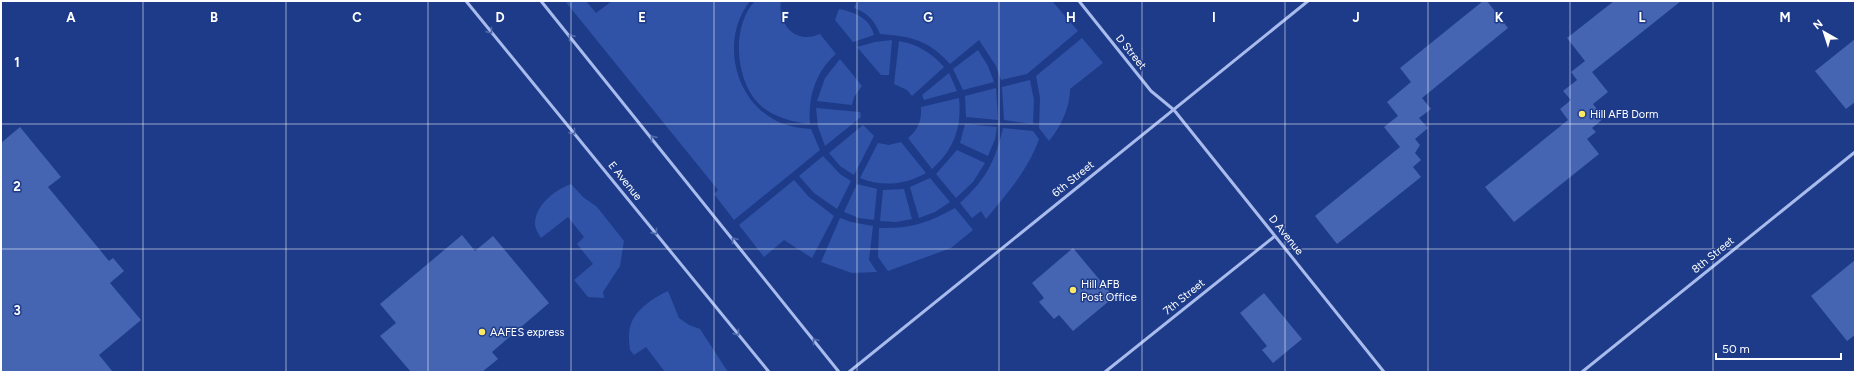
<svg xmlns="http://www.w3.org/2000/svg" width="1856" height="373" viewBox="0 0 1856 373" font-family="Figtree,sans-serif">
<rect width="100%" height="100%" fill="#1d3b89"/>
<path fill="#3053a7" d="M565,1H586L596,13L612,1H750C721,38 733,96 773,119C785,126 798,128 811,129L820,150L734,220L714,194L718,190Z
M755,1H781C777,24 796,45 820,34L836,54C815,72 808,98 810,124C793,122 772,117 759,104C735,80 731,26 755,1Z
M860,1H1052L1078,31L1027,74L1001,80L996,66L979,40L950,64C929,40 910,36 880,34C874,20 868,13 854,8L856,3Z
M839,9C854,12 870,18 874,35L853,42L835,20Z
M1082,38L1103,63L1070,89C1070,107 1061,127 1049,141L1039,128L1040,98L1036,76Z
M892,40L889,75H881L857,47L875,42Z
M899,41C917,44 932,53 944,67L912,96L907,90L894,84Z
M978,50L988,66L994,82L963,90L953,69Z
M840,59L862,86L854,97L852,105L817,101L825,78Z
M949,73L957,91L924,100L922,95Z
M1030,80L1034,100L1033,124L1004,120L1002,87Z
M996,88L998,120L966,117L965,96Z
M959,98C962,127 954,150 932,169L908,138C918,130 922,120 921,107Z
M816,108L860,112L861,117L825,146L818,127Z
M965,124L997,127L995,139L988,156L960,143Z
M863,125L874,136L854,175L840,166L829,153Z
M1003,128L1033,131L1039,139C1028,170 1007,194 986,219L981,211L972,218L960,203C986,179 995,162 1003,128Z
M901,142L926,173C905,185 882,187 860,178L878,143L889,145Z
M957,150L985,163L973,182L956,198L936,174Z
M823,156L840,174L851,181L837,209L814,193L799,176Z
M930,178L950,202L935,212L919,218L910,187Z
M794,180L809,197L834,216L812,258L784,240L764,257L739,225Z
M571,184L583,197L597,207L624,241L620,266L603,292L604,298L588,297L574,280L593,264L577,244L584,237L568,217L541,238C539,234 535,229 535,224C535,205 555,190 571,184Z
M857,184L877,189L874,220L859,218L844,212Z
M904,189L912,219L896,222L880,221L883,190Z
M955,208L973,230L951,248L888,271L878,257L879,228C910,229 928,223 955,208Z
M840,218L851,222L873,226L869,260L877,272L852,273L821,262Z
M668,291L679,318L689,325L700,329L728,372H665L646,347L634,355L630,350C629,342 628,332 631,324C636,309 655,297 668,291Z"/>
<path fill="#4564b2" d="M1483,1H1487L1508,28L1422,98L1431,109L1419,118L1428,128L1415,139L1420,145L1415,153L1421,160L1413,167L1421,177L1337,244L1315,216L1400,147L1384,127L1398,116L1387,102L1411,82L1400,68Z
M1614,1H1681L1592,72L1608,92L1593,104L1604,118L1592,128L1596,132L1587,139L1599,154L1514,222L1485,187L1568,120L1560,109L1571,100L1563,91L1577,80L1571,72L1585,61L1567,38Z
M1855,39V102L1846,109L1815,71Z
M20,127L61,177L48,187L109,261L113,258L124,271L110,283L141,320L99,355L113,372H1V143Z
M462,235L475,251L493,236L549,303L492,352L498,359L482,372H411L380,336L396,323L380,304Z
M1073,248L1114,297L1073,331L1059,315L1054,319L1039,302L1044,298L1032,283Z
M1855,260V335L1847,341L1811,296Z
M1264,293L1302,339L1273,363L1262,350L1267,346L1240,313Z"/>
<g fill="none" stroke-linecap="round" stroke-linejoin="round">
<path stroke="#a8bbec" stroke-width="3" d="M466,1L769,372
M541,1L839,372
M1079,1L1151,91L1174,110L1384,372
M849,372L1308,1
M1105,372L1275,236
M1582,372L1855,152"/>
</g>
<defs><path id="oneway-chevron" d="M-2-3.5L2.5 0L-2 3.5" fill="none" stroke-width="1.6" stroke-linecap="round" stroke-linejoin="round"/></defs>
<g stroke="#4e68ac">
<use href="#oneway-chevron" transform="translate(490 31) rotate(51)"/>
<use href="#oneway-chevron" transform="translate(571 37) rotate(-129)"/>
<use href="#oneway-chevron" transform="translate(573 132) rotate(51)"/>
<use href="#oneway-chevron" transform="translate(653 138) rotate(-129)"/>
<use href="#oneway-chevron" transform="translate(655 232) rotate(51)"/>
<use href="#oneway-chevron" transform="translate(734 240) rotate(-129)"/>
<use href="#oneway-chevron" transform="translate(737 333) rotate(51)"/>
<use href="#oneway-chevron" transform="translate(815 341) rotate(-129)"/>
</g>
<path fill="none" stroke="#fff" stroke-width="1" stroke-opacity="0.55" d="M143,1V372M286,1V372M428,1V372M571,1V372M714,1V372M857,1V372M999,1V372M1142,1V372M1285,1V372M1428,1V372M1570,1V372M1713,1V372M1,124H1855M1,249H1855"/>
<g fill="#fbe966" stroke="#1d3b89" stroke-width="1.5">
<circle cx="1582" cy="114" r="4"/>
<circle cx="1073" cy="290" r="4"/>
<circle cx="482" cy="332" r="4"/>
</g>
<g text-anchor="middle" dominant-baseline="central" stroke-width="3" stroke-linejoin="round" paint-order="stroke">
<g font-size="11" fill="#fff" stroke="#1d3b89">
<text transform="translate(1131 52) rotate(51)">D Street</text>
<text transform="translate(1073 179) rotate(-39)">6th Street</text>
<text transform="translate(625 181) rotate(51)">E Avenue</text>
<text transform="translate(1286 235) rotate(51)">D Avenue</text>
<text transform="translate(1713 255) rotate(-39)">8th Street</text>
<text transform="translate(1184 297) rotate(-39)">7th Street</text>
</g>
<g font-size="11" fill="#fff" stroke="#1d3b89" text-anchor="start">
<text x="1590" y="114">Hill AFB Dorm</text>
<text x="1081" y="284">Hill AFB<tspan x="1081" dy="13">Post Office</tspan></text>
<text x="490" y="332">AAFES express</text>
</g>
</g>
<g font-size="13" text-anchor="middle" font-weight="bold" fill="#fff" stroke="#1d3b89" stroke-width="3" stroke-linejoin="round" paint-order="stroke">
<text x="71" y="22">A</text>
<text x="214" y="22">B</text>
<text x="357" y="22">C</text>
<text x="500" y="22">D</text>
<text x="642" y="22">E</text>
<text x="785" y="22">F</text>
<text x="928" y="22">G</text>
<text x="1071" y="22">H</text>
<text x="1214" y="22">I</text>
<text x="1356" y="22">J</text>
<text x="1499" y="22">K</text>
<text x="1642" y="22">L</text>
<text x="1785" y="22">M</text>
<text x="17" y="67">1</text>
<text x="17" y="191">2</text>
<text x="17" y="315">3</text>
</g>
<rect width="1856" height="373" fill="none" stroke="#ffffff" stroke-width="4"/>
<g transform="translate(1824 32) rotate(321)" stroke="#1d3b89" stroke-width="3" paint-order="stroke">
<path d="M0-3L7 15L0 10L-7 15Z" fill="#ffffff"/>
<text y="-6" font-size="11" font-weight="bold" text-anchor="middle" fill="#ffffff">N</text>
</g>
<path d="M1716 353v6h125v-6" fill="none" stroke="#ffffff" stroke-width="2"/>
<text x="1722" y="353" font-size="12" fill="#ffffff" stroke="#1d3b89" stroke-width="3" paint-order="stroke">50 m</text>
</svg>
